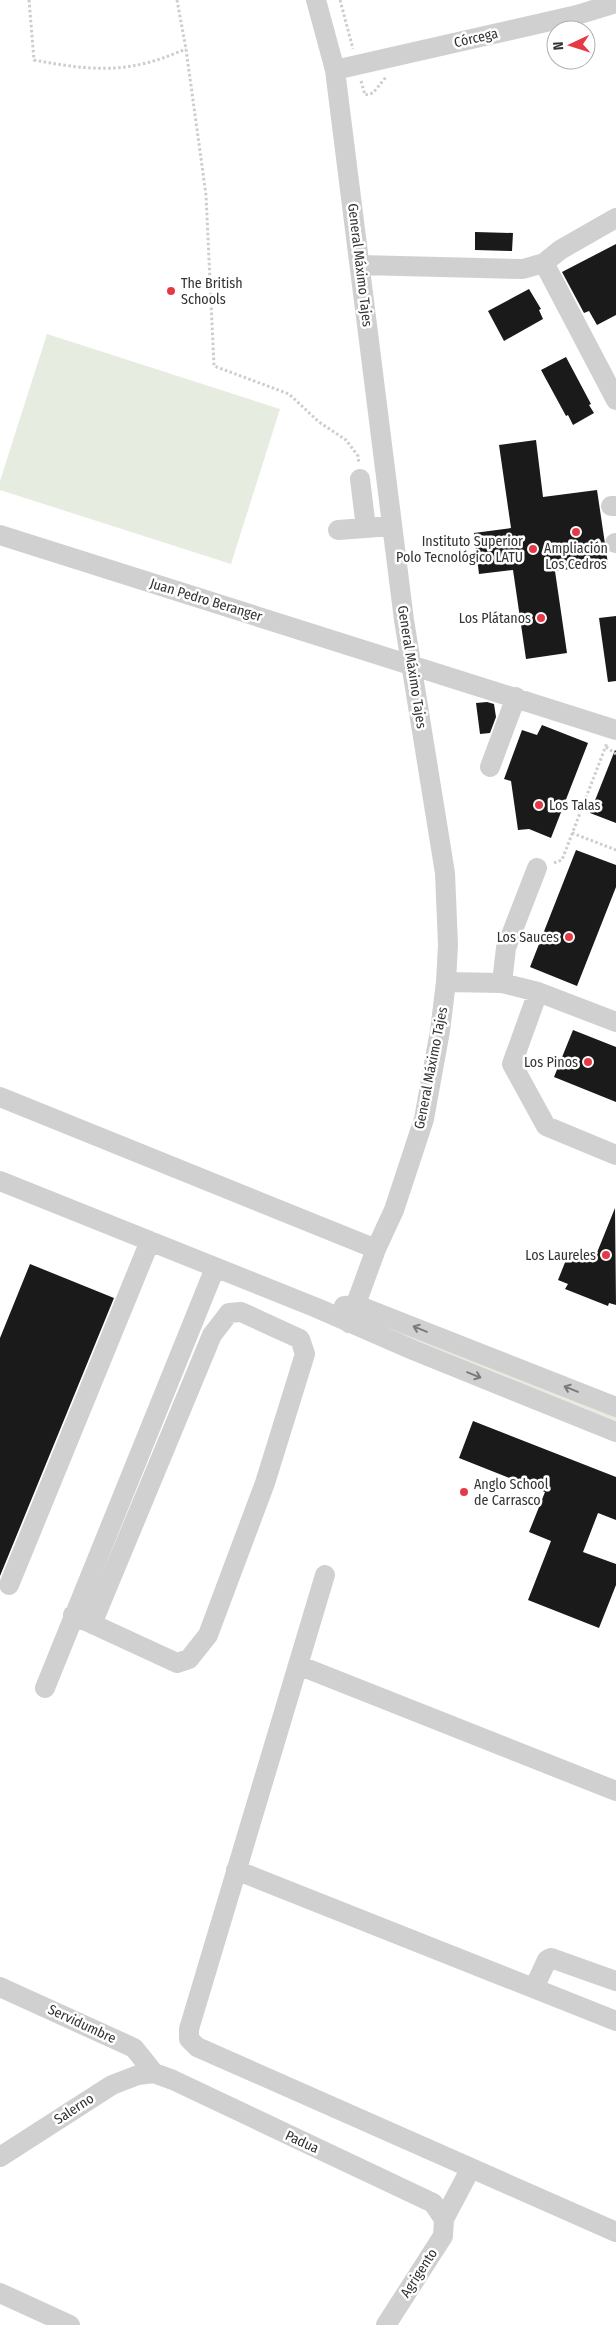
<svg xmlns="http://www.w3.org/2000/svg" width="616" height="2325" viewBox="0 0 616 2325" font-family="'Fira Sans Condensed',sans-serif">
<rect width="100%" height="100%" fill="#fff"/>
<path fill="#e6ecdf" d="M47,334L280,409L231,564L0,490V481Z
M364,1315L616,1416V1421L364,1320Z"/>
<path fill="#1a1a1a" d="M475,232L513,233L512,251L475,250Z
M616,244V315L597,325L589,311L584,313L562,272Z
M529,289L541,309L539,310L543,319L504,341L488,311Z
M566,357L591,404L589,405L594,413L573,425L568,415L566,416L541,370Z
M536,440L543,497L597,490L608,564L555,571L567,653L526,659L513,570L479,574L474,533L511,528L499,445Z
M616,616V681L608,682L599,618Z
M487,702L494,704L496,717L490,733L480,734L476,703Z
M542,725L588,743L551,838L529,829L518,830L511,781L504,779L522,730L537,735Z
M615,750L616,751V823L590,813Z
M576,850L616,865V887L577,986L530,967Z
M573,1030L616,1047V1102L554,1077Z
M615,1208L616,1305L609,1303L608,1306L565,1289L568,1284L558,1280L570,1250L594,1260Z
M30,1264L114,1298L0,1576V1338Z
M473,1421L616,1477V1520L598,1513L583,1552L616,1564V1585L599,1628L528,1600L551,1541L529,1532L545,1492L459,1458Z"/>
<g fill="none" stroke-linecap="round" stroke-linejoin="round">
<path stroke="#cdcdcd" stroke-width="3" stroke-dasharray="2.5 2.5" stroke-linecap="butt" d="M29,0L34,60C71,67 108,73 146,63C160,60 173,54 186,49
M177,0L186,49L206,195L214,366L289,394L319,422L346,440L358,456L359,464
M340,0L353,49
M361,81L365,95L373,93L386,77
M606,747L616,754
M572,833L616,850
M554,863L562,860L607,743"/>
<path stroke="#d0d0d0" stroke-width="20" d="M316,0L335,70L404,620L445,873L448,945L446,982L440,1031L424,1119L394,1210L376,1249L349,1323
M335,70L577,15L616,3
M616,218L560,250L544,263L616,400
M360,265L523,269L544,263
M360,479L366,528
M611,506H616
M338,530L392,526
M0,535L616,730
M615,543H616
M490,767L516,697
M446,982L502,983L506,948L537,868
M502,983L538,992L616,1022
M538,992L512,1064L546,1126L616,1155
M0,1097L376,1249
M0,1181L317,1308L413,1350L616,1432
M344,1306L357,1305L616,1407
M325,1575L189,2029V2039L197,2047L616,2232
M9,1585L150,1241
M73,1615L177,1663L189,1659L208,1635L265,1483L305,1354L300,1339L241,1312L229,1313L212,1335L92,1624
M298,1665L616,1791
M45,1688L215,1268
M236,1870L616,2021
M0,1987L134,2048L154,2073
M534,1988L547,1960L551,1958L616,1981
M0,2157L112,2085L138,2075L154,2073L173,2080L433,2203L444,2219
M0,2293L70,2325
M386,2325L443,2236L444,2219L471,2168"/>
</g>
<defs><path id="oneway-shaft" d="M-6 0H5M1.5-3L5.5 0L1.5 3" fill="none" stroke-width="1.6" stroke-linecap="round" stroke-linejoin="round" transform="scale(1.25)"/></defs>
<g stroke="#7a7a7a">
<use href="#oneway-shaft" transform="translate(420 1329) rotate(-158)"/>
<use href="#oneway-shaft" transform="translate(474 1375) rotate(22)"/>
<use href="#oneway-shaft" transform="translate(571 1389) rotate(-158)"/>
</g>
<g fill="#e63946" stroke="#fff" stroke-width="2">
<circle cx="171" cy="291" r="5"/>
<circle cx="576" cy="532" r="5"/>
<circle cx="533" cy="549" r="5"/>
<circle cx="541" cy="618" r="5"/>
<circle cx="539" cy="805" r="5"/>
<circle cx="569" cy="937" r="5"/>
<circle cx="588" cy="1062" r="5"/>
<circle cx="606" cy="1255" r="5"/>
<circle cx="464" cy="1492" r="5"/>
</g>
<g text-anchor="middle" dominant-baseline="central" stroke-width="5" stroke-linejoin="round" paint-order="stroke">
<g font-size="14" fill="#333" stroke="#fff">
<text transform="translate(476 38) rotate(-13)">Córcega</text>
<text transform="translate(360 265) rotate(83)">General Máximo Tajes</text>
<text transform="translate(206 600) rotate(17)">Juan Pedro Beranger</text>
<text transform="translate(412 667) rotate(81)">General Máximo Tajes</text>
<text transform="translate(431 1068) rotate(-79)">General Máximo Tajes</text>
<text transform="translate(82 2024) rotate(25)">Servidumbre</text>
<text transform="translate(74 2109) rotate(-33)">Salerno</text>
<text transform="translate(302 2142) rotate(25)">Padua</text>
<text transform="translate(419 2273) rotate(-57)">Agrigento</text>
</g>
<g font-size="14" fill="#333" stroke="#fff" text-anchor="end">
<text x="181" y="283" text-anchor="start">The British<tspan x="181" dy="16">Schools</tspan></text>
<text x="523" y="541">Instituto Superior<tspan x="523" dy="16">Polo Tecnológico LATU</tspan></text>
<text x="576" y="548" text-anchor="middle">Ampliación<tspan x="576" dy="16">Los Cedros</tspan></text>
<text x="531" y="618">Los Plátanos</text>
<text x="549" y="805" text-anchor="start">Los Talas</text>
<text x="559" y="937">Los Sauces</text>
<text x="578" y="1062">Los Pinos</text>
<text x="596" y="1255">Los Laureles</text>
<text x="474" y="1484" text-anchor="start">Anglo School<tspan x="474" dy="16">de Carrasco</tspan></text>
</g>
</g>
<g transform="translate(571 45) rotate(266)"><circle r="24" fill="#ffffff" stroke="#adadad"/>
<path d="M0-4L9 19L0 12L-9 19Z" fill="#e63946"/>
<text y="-8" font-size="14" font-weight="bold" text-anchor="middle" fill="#333333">N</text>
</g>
</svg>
